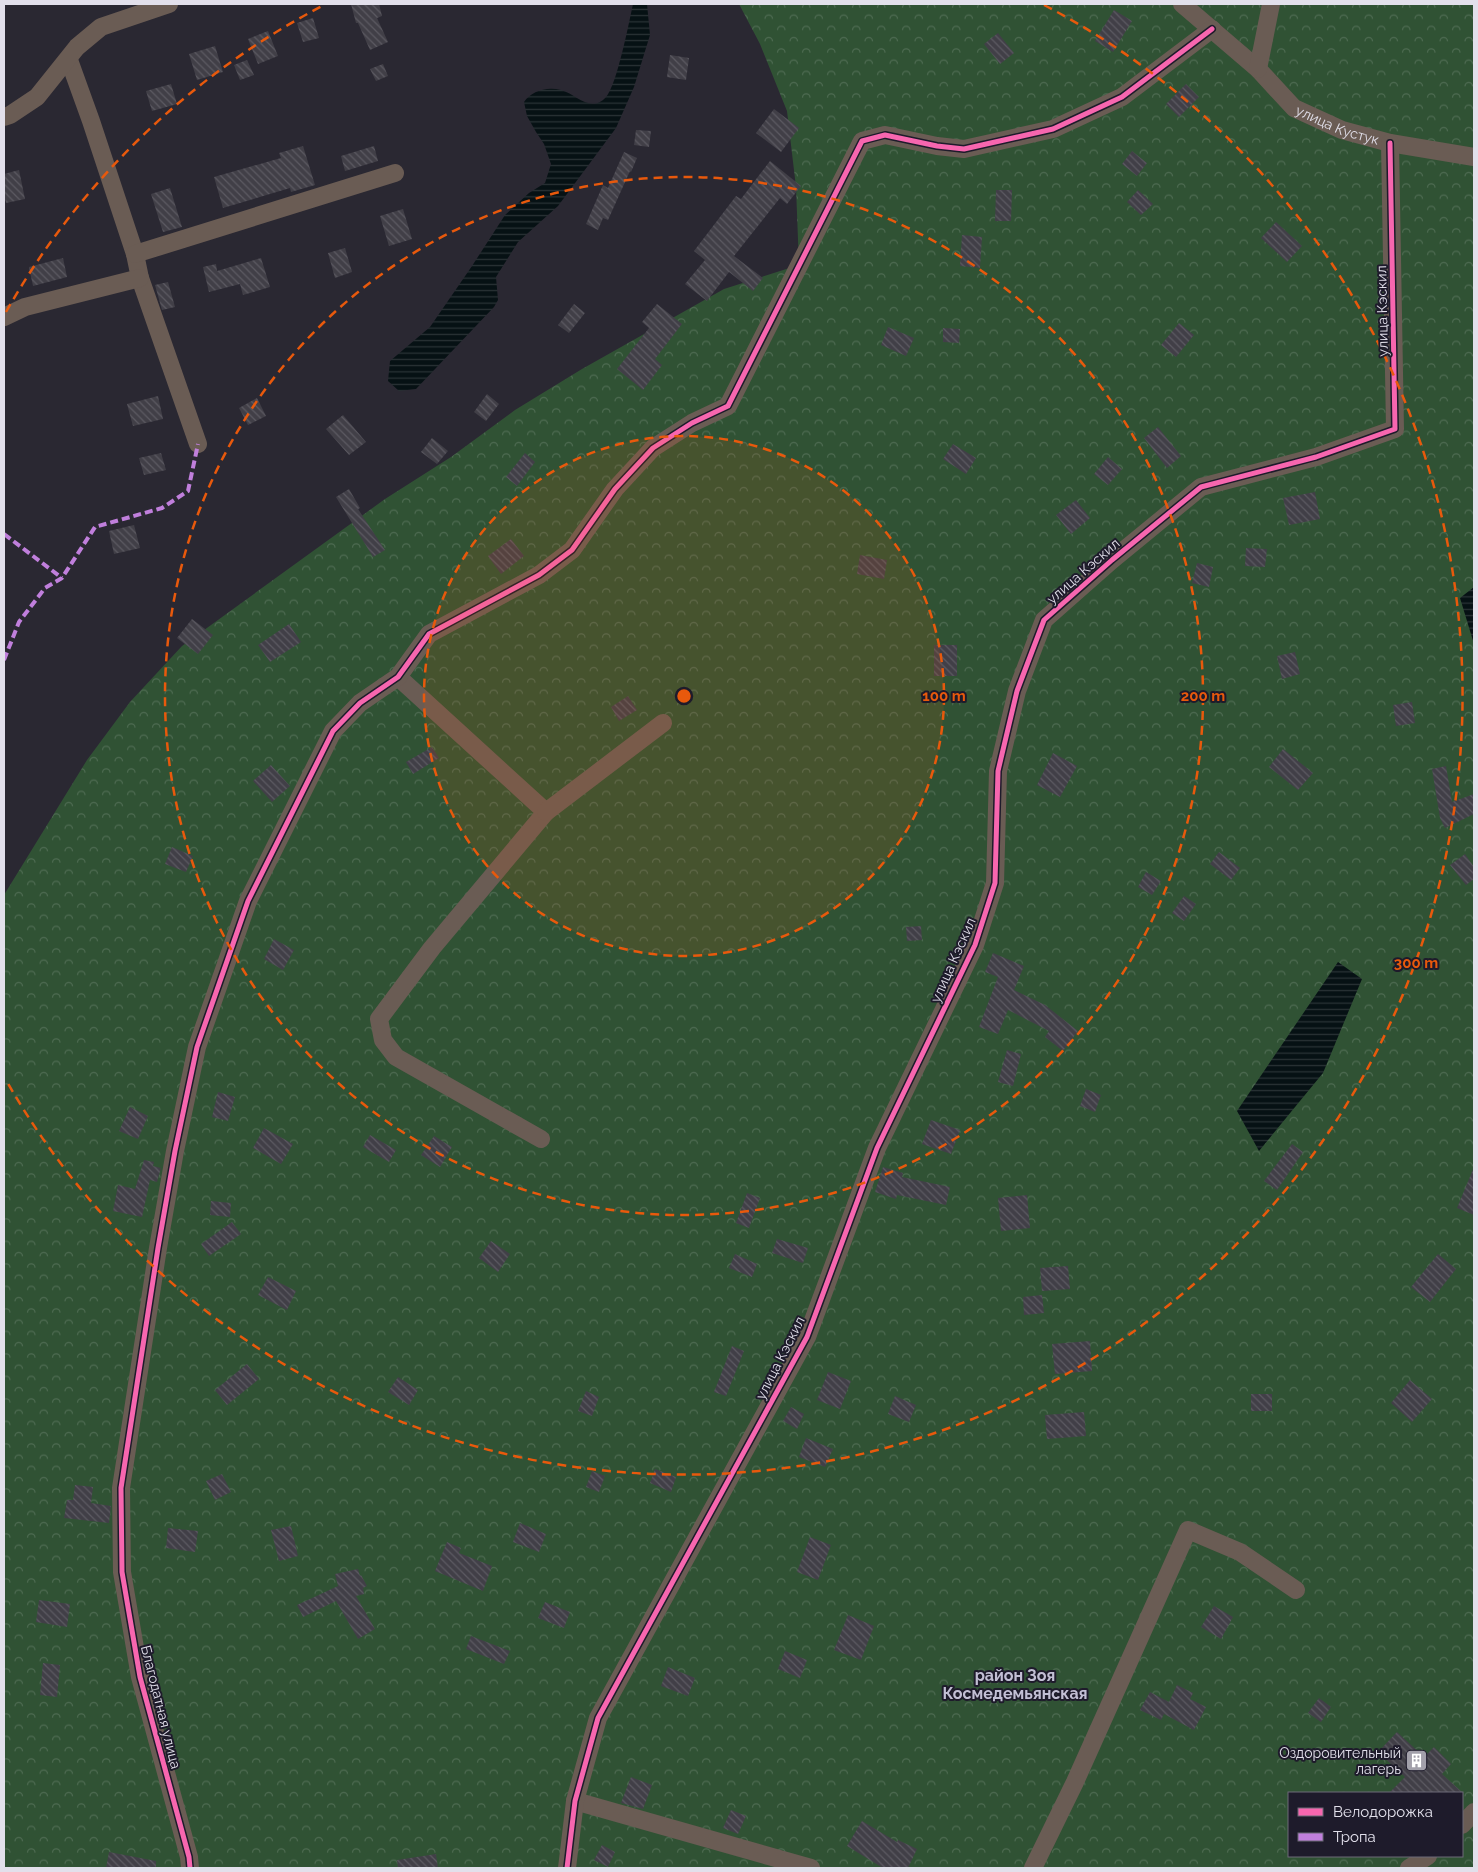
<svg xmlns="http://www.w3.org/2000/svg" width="1478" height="1872" viewBox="0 0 1478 1872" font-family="Raleway,sans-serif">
<defs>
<pattern id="forest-crowns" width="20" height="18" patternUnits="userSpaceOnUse" patternTransform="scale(1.25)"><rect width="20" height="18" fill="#305234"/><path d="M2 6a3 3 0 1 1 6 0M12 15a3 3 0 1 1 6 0" fill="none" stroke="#4e6b52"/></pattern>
<pattern id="water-rules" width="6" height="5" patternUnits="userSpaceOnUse" patternTransform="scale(1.25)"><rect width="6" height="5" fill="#061114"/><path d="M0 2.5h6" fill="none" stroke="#2a3336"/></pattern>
<pattern id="building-back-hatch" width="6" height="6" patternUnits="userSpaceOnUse" patternTransform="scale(1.25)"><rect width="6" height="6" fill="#413f47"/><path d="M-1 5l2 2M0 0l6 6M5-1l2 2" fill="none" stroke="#5c5a62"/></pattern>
</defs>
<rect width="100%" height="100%" fill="#2a2832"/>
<path fill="url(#forest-crowns)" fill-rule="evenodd" d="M739,4H1474V1868H4V895L87,760L130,702L182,646L385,499L451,457L515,410L582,369L724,289L799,265L796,187L787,111L760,44ZM1289,1793H1462V1856H1289Z"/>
<path fill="url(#water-rules)" d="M633,4H647L650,35L634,87L616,128L558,206L518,242L496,277L498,300L494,307L416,389L399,391L388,381L390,361L430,327L472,266L505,215L529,193L545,183L551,164L544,144L536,132L527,116L524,102C531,91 547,86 561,90C576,94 591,114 606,97C617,85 629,22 633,4Z
M1474,587V644L1460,598Z
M1338,962L1362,979L1323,1073L1259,1151L1237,1111Z"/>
<path fill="url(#building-back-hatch)" d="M351,4H379L382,16L377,18L388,42L370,50L358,23H356Z
M1114,10L1132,21L1113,52L1095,41Z
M313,18L319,38L303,42L297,23Z
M268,31L278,56L258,64L248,39Z
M998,33L1014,53L1000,64L984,44Z
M215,46L223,72L197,80L189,54Z
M670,55L689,58L686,80L667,77Z
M247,60L254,75L240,80L234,65Z
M383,64L388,76L376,81L370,69Z
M171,84L177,104L152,111L146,91Z
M1186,84L1199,97L1179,117L1166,104Z
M774,109L799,128L781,152L756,133Z
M636,130L651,131L649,147L634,145Z
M303,146L315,185L291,192L290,188L223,208L214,177L281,158L279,153Z
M374,146L378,161L345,171L341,156Z
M1132,151L1147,163L1137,176L1122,164Z
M624,152L637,158L631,172L630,171L608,220L603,218L598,230L586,224L603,185L608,188Z
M770,161L801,186L787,204L780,198L734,256L763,278L753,291L729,272L707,301L685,284L705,260L694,251L736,196L741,199Z
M19,170L25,199L6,203L4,193V174Z
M170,188L182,227L163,232L151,194Z
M996,190H1012L1011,221H995Z
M1138,190L1153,204L1141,215L1127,202Z
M403,209L412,239L389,246L380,216Z
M1276,222L1302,246L1287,262L1261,238Z
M962,235L982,237L980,268L960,266Z
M345,248L352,272L335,278L328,253Z
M63,258L67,277L33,286L29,267Z
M261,258L270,287L243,295L240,284L209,292L203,267L216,264L217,271Z
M168,282L175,307L162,310L155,285Z
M574,304L585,313L569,333L558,325Z
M657,304L682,324L655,359L662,365L643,390L617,369L649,328L642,322Z
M1179,323L1194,335L1176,357L1161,345Z
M888,327L914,338L906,356L881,345Z
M943,328L960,329L959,343L943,342Z
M487,394L499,404L486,421L474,412Z
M158,396L163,419L133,426L127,404Z
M257,398L266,416L248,425L239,408Z
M343,415L366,442L349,455L326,429Z
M1158,427L1181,456L1167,468L1144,438Z
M432,438L448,451L437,464L421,452Z
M953,444L976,458L966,474L943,459Z
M161,453L166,470L144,475L139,458Z
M525,453L535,462L517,486L506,477Z
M1108,457L1122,469L1108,485L1094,474Z
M349,489L360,508L358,509L385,550L373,557L336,497Z
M1315,492L1320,519L1289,525L1283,498Z
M1076,500L1090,518L1071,534L1056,515Z
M134,525L140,548L114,554L109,531Z
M511,539L524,556L501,574L488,556Z
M1246,548L1267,549L1265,567L1245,566Z
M860,555L887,560L884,579L857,574Z
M1197,563L1213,567L1209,587L1192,583Z
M192,619L213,635L198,654L177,638Z
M289,624L301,642L270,662L258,645Z
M934,645H957V676H934Z
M1295,652L1300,674L1282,679L1277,656Z
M628,696L637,710L619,721L611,707Z
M1412,702L1415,723L1396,726L1393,705Z
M432,747L439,758L413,774L406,762Z
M1283,749L1313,773L1298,790L1269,767Z
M1053,753L1077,766L1060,797L1037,785Z
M271,765L290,786L272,802L253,781Z
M1446,766L1452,802L1474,794V814L1445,828L1440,818L1432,769Z
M172,847L193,856L186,872L165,864Z
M1219,852L1240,868L1231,880L1210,864Z
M1465,854L1474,867V879L1466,885L1450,865Z
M1146,872L1161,881L1152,895L1138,887Z
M1184,896L1196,904L1184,921L1172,913Z
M921,926L922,940L907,941L906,927Z
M274,939L294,950L283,970L264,959Z
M993,953L1024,966L1014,990L1045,1005L1078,1031L1063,1051L1045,1037L1049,1031L1008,1010L998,1034L979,1027L998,977L985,972Z
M1007,1050L1021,1054L1013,1086L998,1082Z
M1086,1089L1101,1095L1095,1112L1080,1106Z
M218,1092L235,1097L228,1121L212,1117Z
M130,1107L148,1116L138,1139L119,1131Z
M931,1120L960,1130L951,1154L922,1144Z
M264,1128L293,1144L281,1164L253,1148Z
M370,1135L396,1150L389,1162L363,1147Z
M434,1136L452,1147L440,1167L421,1155Z
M1292,1144L1303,1152L1277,1190L1264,1181Z
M144,1160L154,1162L153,1166L161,1168L157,1182L150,1180L142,1217L113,1211L118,1185L135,1189Z
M883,1167L903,1173L902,1177L950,1187L946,1205L897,1195L896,1199L875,1192Z
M1474,1167V1215L1457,1208Z
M747,1193L760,1198L749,1228L736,1223Z
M1027,1195L1030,1228L1001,1231L998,1198Z
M211,1201L231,1203L230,1217L210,1215Z
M232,1222L241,1234L209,1256L201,1244Z
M777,1239L808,1248L803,1263L772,1253Z
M491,1241L510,1254L498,1272L479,1258Z
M735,1254L757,1264L752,1277L729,1268Z
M1438,1254L1456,1269L1430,1302L1411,1287Z
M1068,1266L1070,1289L1042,1291L1040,1268Z
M268,1277L296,1291L287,1310L258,1295Z
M1042,1295L1044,1313L1024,1315L1023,1297Z
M1090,1341L1092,1371L1055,1374L1052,1344Z
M732,1346L744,1351L726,1396L714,1392Z
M247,1364L259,1379L227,1405L215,1390Z
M828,1372L851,1381L840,1409L817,1400Z
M398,1377L418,1390L409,1405L388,1392Z
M1410,1380L1432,1399L1412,1422L1391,1403Z
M586,1391L599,1397L592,1416L578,1411Z
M1251,1394H1272V1411H1251Z
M895,1396L916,1405L909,1422L888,1414Z
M791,1407L804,1414L797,1429L783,1421Z
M1084,1412L1086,1436L1047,1439L1045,1415Z
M806,1438L833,1449L825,1467L799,1457Z
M655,1469L676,1477L671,1492L650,1483Z
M592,1471L605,1476L599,1492L586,1487Z
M222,1474L231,1492L215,1500L206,1481Z
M75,1485L93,1487L91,1503L111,1506L109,1523L64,1518L67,1500H73Z
M520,1523L546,1534L539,1552L513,1542Z
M291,1526L298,1556L279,1561L271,1530Z
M168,1528L198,1531L195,1552L166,1548Z
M810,1537L831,1545L818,1580L797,1572Z
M447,1542L461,1548L459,1553L492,1566L483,1591L435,1571Z
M358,1569L360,1576L361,1575L367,1586L363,1588L364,1594L356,1596L375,1629L358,1639L336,1601L303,1617L297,1605L338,1586L335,1574Z
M39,1600L70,1604L67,1627L36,1622Z
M545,1602L570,1612L564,1628L538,1618Z
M1214,1606L1233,1617L1221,1639L1201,1627Z
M848,1615L874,1626L861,1660L834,1650Z
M471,1636L510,1651L504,1664L466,1649Z
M785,1651L807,1660L800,1678L778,1669Z
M43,1663L60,1665L57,1697L40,1695Z
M668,1667L695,1678L688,1696L661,1686Z
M1177,1685L1193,1693L1190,1699L1206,1707L1194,1730L1164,1714L1161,1720L1140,1710L1150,1692L1169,1702Z
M1319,1698L1331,1707L1321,1722L1308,1713Z
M1397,1732L1424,1757L1434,1747L1451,1764L1442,1774L1463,1793H1389L1405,1777L1378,1752Z
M631,1777L652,1785L643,1809L621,1803Z
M731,1810L746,1816L738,1834L723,1828Z
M862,1821L897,1842L898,1840L917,1849L908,1868H883L847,1846Z
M602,1845L615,1852L608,1867L594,1860Z
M109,1852L156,1861V1868H106Z
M436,1854L438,1868H398L397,1860Z"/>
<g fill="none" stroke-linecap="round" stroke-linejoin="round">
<g stroke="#6a5c54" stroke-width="18">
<path id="s1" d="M1182,4L1258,69L1294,108L1342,130L1390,143L1474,157"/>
<path d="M69,60L91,121L135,254L140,278L198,444"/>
<path d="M1258,69L1271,4"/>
<path d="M4,117L10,115L37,97L77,47L101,27L169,4"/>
<path d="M135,254L395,173"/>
<path d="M4,317L25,307L140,278"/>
<path d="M398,677L546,812L432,948L379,1019L383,1040L396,1057L541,1139"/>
<path d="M546,812L663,723"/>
<path d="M575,1801L811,1868"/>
<path d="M1462,1825L1474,1812"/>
<path d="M190,1868L189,1857L140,1677L122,1572L121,1488L158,1248L175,1151L197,1047L248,901L333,731L360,703L398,677L429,634L539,575L572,550L615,489L653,448L692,423L728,406L862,141L885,135L937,146L964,149L1053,129L1122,97L1212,29"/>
<path d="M567,1868L575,1801L598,1718L807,1337L877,1148L975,945L995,883L998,771L1017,691L1044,620L1112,560L1201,487L1316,457L1395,429L1390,143"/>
<path d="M1033,1868L1075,1782L1188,1530L1240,1552L1296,1590"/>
<path d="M1409,1868L1428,1856"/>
</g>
<path stroke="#c07fdc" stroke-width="4" stroke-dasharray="8 4" stroke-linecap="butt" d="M4,534L62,578
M4,660L19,622L45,588L62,578L95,527L162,508L188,491L198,444"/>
<defs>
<path id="cycleway" d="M190,1868L189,1857L140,1677L122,1572L121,1488L158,1248L175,1151L197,1047L248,901L333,731L360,703L398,677L429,634L539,575L572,550L615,489L653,448L692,423L728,406L862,141L885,135L937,146L964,149L1053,129L1122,97L1212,29
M567,1868L575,1801L598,1718L807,1337L877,1148L975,945L995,883L998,771L1017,691L1044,620L1112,560L1201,487L1316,457L1395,429L1390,143"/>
</defs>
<use href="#cycleway" stroke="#1e1b2b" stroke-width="8"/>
<use href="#cycleway" stroke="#f766af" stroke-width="5"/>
</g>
<circle cx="684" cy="696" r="260" fill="#e8590c" fill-opacity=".12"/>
<g fill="none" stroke="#e8590c" stroke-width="2.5" stroke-dasharray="9 6">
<circle cx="684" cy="696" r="260"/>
<circle cx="684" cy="696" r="519"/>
<path d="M6 312A779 779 0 0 1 324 5M1044 5A779 779 0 1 1 6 1080"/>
</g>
<defs>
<symbol id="building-square" viewBox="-11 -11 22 22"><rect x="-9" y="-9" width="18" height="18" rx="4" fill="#a2a0aa" stroke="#1e1b2b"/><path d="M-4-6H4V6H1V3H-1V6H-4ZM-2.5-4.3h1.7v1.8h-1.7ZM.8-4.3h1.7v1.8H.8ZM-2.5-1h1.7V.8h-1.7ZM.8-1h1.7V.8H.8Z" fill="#fff"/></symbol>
</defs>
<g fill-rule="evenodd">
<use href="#building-square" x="1404" y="1748" width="25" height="25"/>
</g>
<g text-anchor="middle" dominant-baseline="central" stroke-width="4" stroke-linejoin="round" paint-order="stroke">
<g font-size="14" fill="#e2e0eb" stroke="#1e1b2b">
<text stroke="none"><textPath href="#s1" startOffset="200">улица Кустук</textPath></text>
<text transform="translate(1382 311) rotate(-91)">улица Кэскил</text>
<text transform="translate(1083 571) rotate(-41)">улица Кэскил</text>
<text transform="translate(953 960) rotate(-66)">улица Кэскил</text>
<text transform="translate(780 1358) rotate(-63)">улица Кэскил</text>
<text transform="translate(161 1707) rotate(76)">Благодатная улица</text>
</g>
<g font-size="14" fill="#e2e0eb" stroke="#1e1b2b" text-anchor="end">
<text x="1401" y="1753">Оздоровительный<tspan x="1401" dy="16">лагерь</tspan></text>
</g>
<g font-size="16" font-weight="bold" fill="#c2bfd4" stroke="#1e1b2b">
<text x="1015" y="1675">район Зоя<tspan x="1015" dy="18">Космедемьянская</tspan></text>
</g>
</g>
<circle cx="684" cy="696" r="8" fill="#e8590c" stroke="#1e1b2b" stroke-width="2.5"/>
<g font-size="15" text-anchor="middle" font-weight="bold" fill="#e8590c" stroke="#1e1b2b" stroke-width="4" stroke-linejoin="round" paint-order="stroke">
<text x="944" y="701">100 m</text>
<text x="1203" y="701">200 m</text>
<text x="1416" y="968">300 m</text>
</g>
<rect width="1478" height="1872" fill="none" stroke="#e2e0eb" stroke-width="10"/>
<rect x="1288" y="1792" width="175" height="65" fill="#1e1b2b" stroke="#6c6a78"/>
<rect x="1298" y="1808" width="25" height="8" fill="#f766af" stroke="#6c6a78"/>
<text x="1333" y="1817" font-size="15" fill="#e2e0eb">Велодорожка</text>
<rect x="1298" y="1833" width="25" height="8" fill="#c07fdc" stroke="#6c6a78"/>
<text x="1333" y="1842" font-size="15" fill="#e2e0eb">Тропа</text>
</svg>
